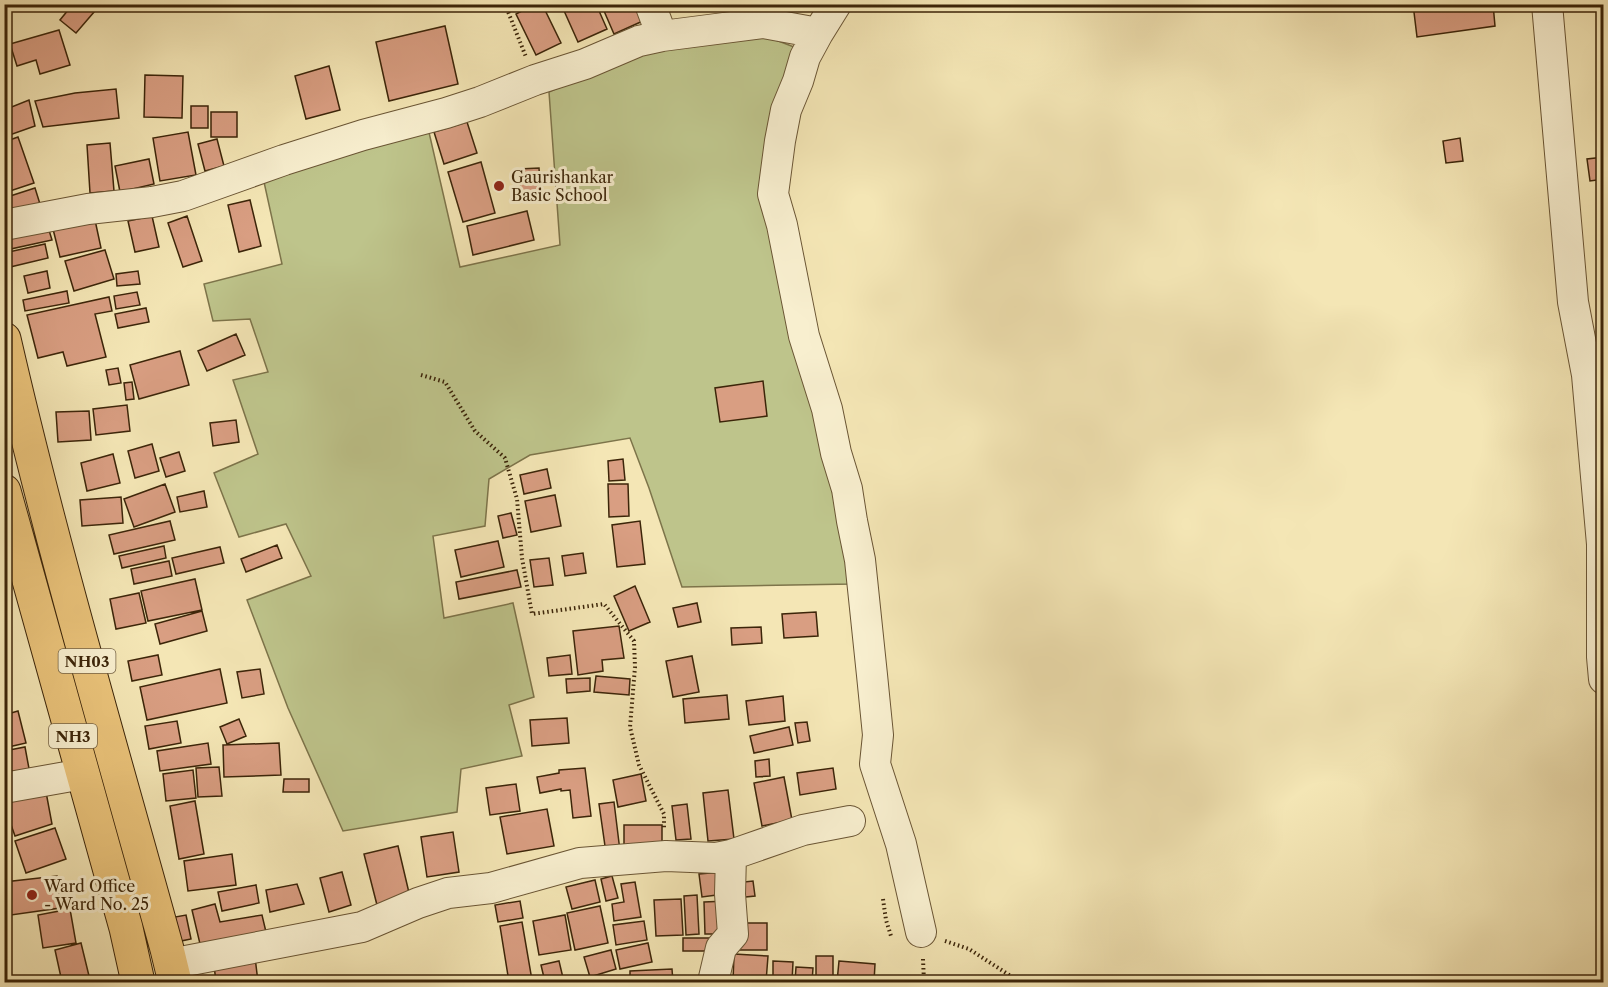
<svg xmlns="http://www.w3.org/2000/svg" width="1608" height="987" viewBox="0 0 1608 987" font-family="'Libre Caslon Text',serif">
<rect width="100%" height="100%" fill="#f4e6b5"/>
<filter id="stains"><feTurbulence type="fractalNoise" baseFrequency=".00333" numOctaves="4"/><feColorMatrix values="0 0 0 0 .2 0 0 0 0 .09 0 0 0 0 .02 0 0 0 .5 -.17"/></filter>
<radialGradient id="worn" r=".72"><stop offset=".6" stop-color="#630" stop-opacity="0"/><stop offset="1" stop-color="#630" stop-opacity=".3"/></radialGradient>
<path fill="#bec48b" stroke="#7d744a" stroke-width="1.5" d="M768,37L794,47L766,141L823,448L852,584L682,587L649,488L630,438L530,455L489,479L485,526L433,536L444,618L513,603L534,697L509,705L522,756L461,769L457,812L343,831L288,708L247,600L311,576L286,524L239,537L214,473L258,454L233,380L268,372L250,319L213,321L204,284L282,264L264,182L428,128L460,267L560,245L549,92L585,75L655,51Z"/>
<path fill="#d99e82" stroke="#3c2509" stroke-width="1.5" d="M73,4H84L94,12L76,33L60,20Z
M535,4H542L561,43L536,55L516,14Z
M561,4H596L607,29L578,42Z
M601,4H638L645,20L614,34Z
M1413,4H1493L1495,26L1417,37Z
M445,26L458,84L389,101L376,42Z
M59,30L70,65L40,74L36,60L17,66L10,44Z
M329,66L340,110L306,119L295,76Z
M145,75L183,76L182,118L144,117Z
M116,89L119,118L43,127L35,101L75,93Z
M29,100L35,126L4,137V110Z
M191,106H208V128H191Z
M211,112H237V137H211Z
M467,122L477,153L444,164L434,132Z
M188,132L196,175L160,181L153,138Z
M18,137L34,183L4,193V176H6L4,171V142Z
M1460,138L1463,161L1446,163L1443,141Z
M217,139L224,166L205,171L198,144Z
M110,143L114,191L90,193L87,145Z
M1604,157V179L1590,181L1587,159Z
M149,159L154,184L120,192L115,166Z
M481,162L495,213L463,222L448,172Z
M539,168L541,200L521,201L519,169Z
M35,188L40,204L9,215L4,198Z
M250,200L261,246L239,252L228,205Z
M527,211L534,240L473,255L467,226Z
M152,216L159,247L135,252L128,221Z
M187,216L202,261L183,267L168,223Z
M95,220L101,248L60,257L53,229Z
M48,227L52,240L6,250L4,236Z
M45,244L48,258L6,268L4,253Z
M105,250L114,279L74,291L65,261Z
M47,271L50,288L28,293L24,276Z
M138,271L140,284L117,286L116,274Z
M67,291L69,303L25,311L23,300Z
M137,292L140,305L116,309L114,296Z
M109,297L112,311L95,314L106,357L67,366L63,352L38,358L27,315Z
M146,308L149,322L118,328L115,314Z
M236,334L245,355L207,371L198,351Z
M180,351L189,385L139,399L130,365Z
M118,368L121,383L109,385L106,370Z
M763,381L767,416L720,422L715,388Z
M132,382L134,399L126,400L124,383Z
M127,405L130,431L96,435L93,409Z
M89,411L91,440L58,442L56,412Z
M236,420L239,442L213,446L210,423Z
M152,444L159,471L135,478L128,451Z
M179,452L185,471L166,477L160,458Z
M113,454L120,483L87,491L81,463Z
M623,459L625,480L609,481L608,461Z
M547,469L551,488L524,494L520,475Z
M165,484L175,512L134,527L124,499Z
M608,484H628L629,516L609,517Z
M204,491L207,507L180,512L177,497Z
M555,495L561,526L531,532L525,501Z
M121,497L123,523L82,526L80,500Z
M511,513L517,535L503,538L498,516Z
M170,521L175,540L114,554L109,535Z
M640,521L645,564L617,567L612,525Z
M498,541L504,567L461,577L455,550Z
M277,545L282,558L246,572L241,559Z
M164,546L166,558L122,568L119,556Z
M220,547L224,563L176,574L172,558Z
M583,553L586,573L565,576L562,556Z
M549,558L553,585L534,587L530,560Z
M169,561L172,576L134,584L131,569Z
M517,570L521,587L459,599L456,582Z
M195,579L202,610L148,621L141,591Z
M635,586L650,622L629,631L614,596Z
M139,593L146,623L116,629L110,599Z
M697,603L701,622L678,627L673,608Z
M202,611L207,631L160,644L155,624Z
M816,612L818,636L784,638L782,614Z
M619,626L624,658L602,660L603,671L578,675L573,631Z
M761,627L762,643L732,645L731,628Z
M158,655L162,675L132,681L128,661Z
M570,655L572,674L549,676L547,658Z
M692,656L699,692L673,697L666,661Z
M220,669L227,703L147,720L140,687Z
M260,669L264,694L242,698L237,672Z
M596,676L630,679L629,695L594,692Z
M590,678V691L567,693L566,679Z
M727,695L729,719L685,723L683,699Z
M783,696L785,721L749,725L746,701Z
M18,711L26,743L4,748V715Z
M567,718L569,743L532,746L530,720Z
M239,719L246,736L227,744L220,727Z
M177,721L181,743L149,749L145,726Z
M807,722L810,741L798,743L795,723Z
M789,727L793,745L754,753L750,736Z
M208,743L211,764L160,771L157,751Z
M279,743L281,775L224,777L223,745Z
M25,747L30,774L4,779V751Z
M769,759L770,776L756,777L755,761Z
M219,767L222,796L198,797L196,768Z
M585,768L591,816L573,818L570,790L561,791V789L540,793L537,777L559,773V770Z
M833,768L836,789L800,795L797,773Z
M193,770L196,798L166,801L163,774Z
M641,774L646,801L618,807L613,780Z
M784,777L792,820L762,826L754,783Z
M284,779H309V792H283Z
M516,784L520,811L490,815L486,788Z
M728,790L734,839L708,841L703,793Z
M46,792L52,824L15,836L4,805V800Z
M195,801L204,854L179,859L170,806Z
M614,802L620,851L606,853L599,804Z
M687,804L691,839L676,840L672,806Z
M547,809L554,846L507,854L500,817Z
M624,825H662V851H624Z
M55,828L66,859L26,873L15,841Z
M453,832L459,872L427,877L421,837Z
M398,846L410,897L377,905L364,854Z
M232,854L236,885L188,891L184,861Z
M342,872L351,905L329,912L320,878Z
M721,872L724,894L702,897L699,874Z
M57,876L60,908L4,916V882Z
M612,876L618,898L606,901L601,879Z
M595,880L600,902L572,909L566,887Z
M753,881L755,896L736,898L735,883Z
M635,882L641,917L614,921L612,904L624,902L621,884Z
M297,884L304,904L270,912L266,890Z
M256,885L259,903L222,911L218,892Z
M697,895L699,934L686,935L684,896Z
M681,899L683,935L656,936L654,900Z
M520,901L523,918L498,922L495,905Z
M727,901V934H705L704,902Z
M215,904L220,922L262,915L266,932L200,944L192,910Z
M600,906L608,943L575,950L567,913Z
M70,909L76,943L43,948L38,915Z
M186,915L191,939L181,941L175,917Z
M565,915L571,950L539,955L533,921Z
M644,921L647,940L616,945L613,925Z
M522,922L532,980L509,982L500,926Z
M739,923H767V950H739Z
M683,938H715L714,951H683Z
M81,943L90,980L81,982H62L55,950Z
M648,943L652,962L620,969L616,950Z
M611,950L616,969L590,977L584,957Z
M734,954L768,956L766,982H733Z
M816,956H833V982H816Z
M255,957L258,982H216L214,965Z
M559,961L564,982H545L541,965Z
M773,961L793,962L792,982H773Z
M839,961L875,964L874,982H837Z
M796,967L813,968L812,982H795Z
M672,969L673,982H630V971Z"/>
<g fill="none" stroke-linecap="round" stroke-linejoin="round">
<defs>
<path id="street" d="M650,4L662,36
M836,4L818,33L805,57L798,81L786,110L780,141L773,194L782,225L804,336L827,409L836,453L847,489L852,521L860,560L872,675L878,735L875,764L901,844L921,932
M1547,4L1573,302L1587,375L1602,544V657L1604,679
M4,225L88,209L152,202L183,196L284,160L363,135L446,113L480,102L535,80L585,64L639,41L662,36L763,23L818,33
M4,788L83,774
M170,964L362,927L418,903L448,893L491,888L580,863L666,856L716,858L731,855L803,830L850,821
M713,982L721,948L733,934L730,894L731,855"/>
<path id="highway" d="M4,339C51,544 111,746 167,949L175,982
M4,491L126,928L138,982"/>
</defs>
<use href="#street" stroke="#6a5534" stroke-width="32"/>
<use href="#highway" stroke="#3c2509" stroke-width="35"/>
<path stroke="#3c2509" stroke-width="4" stroke-dasharray="1.5 3" stroke-linecap="butt" d="M505,4L526,57
M421,375L445,382L475,431L505,458L517,499L522,558L532,614L604,604L634,641L635,667L630,727L639,765L664,814V829
M883,899L886,920L891,936
M945,941L969,949L1020,982
M923,959L924,982"/>
<use href="#street" stroke="#f8efcf" stroke-width="30"/>
<use href="#highway" stroke="#eac37a" stroke-width="33"/>
</g>
<g fill="#8f2418" stroke="#f8efcf" stroke-width="2">
<circle cx="499" cy="186" r="6"/>
<circle cx="32" cy="895" r="6"/>
</g>
<g text-anchor="middle" dominant-baseline="central" stroke-width="6" stroke-linejoin="round" paint-order="stroke">
<g fill="#f8efcf" stroke="#746244" stroke-width="1.5">
<rect x="58.5" y="649" width="57" height="24" rx="4.5"/>
<rect x="49" y="724" width="48" height="24" rx="4.5"/>
</g>
<g font-size="15" font-weight="bold" fill="#3c2509">
<text x="87" y="661">NH03</text>
<text x="73" y="736">NH3</text>
</g>
<g font-size="16" fill="#3c2509" stroke="#f8efcf" text-anchor="start">
<text x="511" y="177">Gaurishankar<tspan x="511" dy="18">Basic School</tspan></text>
<text x="44" y="886">Ward Office<tspan x="44" dy="18">- Ward No. 25</tspan></text>
</g>
</g>
<rect width="1608" height="987" fill="none" stroke="#f4e6b5" stroke-width="24"/>
<rect x="6" y="6" width="1596" height="975" fill="none" stroke="#3c2509" stroke-width="3"/>
<rect x="12" y="12" width="1584" height="963" fill="none" stroke="#3c2509" stroke-width="1.5"/>
<rect width="100%" height="100%" filter="url(#stains)"/>
<rect width="100%" height="100%" fill="url(#worn)"/>
</svg>
